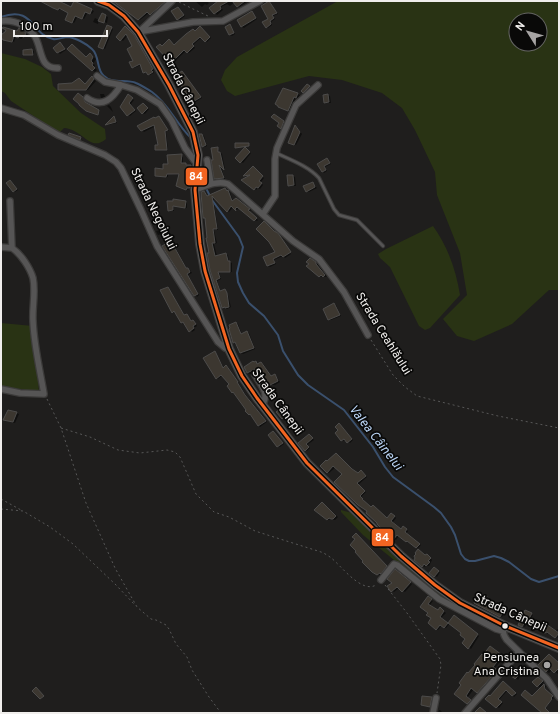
<svg xmlns="http://www.w3.org/2000/svg" width="560" height="714" viewBox="0 0 560 714" font-family="Overpass,sans-serif">
<rect width="100%" height="100%" fill="#1f1e1d"/>
<path fill="#293314" fill-rule="evenodd" d="M338,1H559V290H549L512,324L474,341L457,336L443,319L467,295L460,253L437,195L435,172L415,130L402,108L382,93L342,80L309,76L235,96L227,91L221,80L225,70L237,57ZM516,20H540V44H516Z
M1,53L25,59L42,67L51,74L53,86L81,113L105,129L106,139C90,153 83,129 64,128L59,133L11,101L5,93L1,91Z
M433,226C448,247 456,270 460,295L430,328L425,330L419,326L390,267L380,258L378,254L386,249Z
M1,323L33,326L39,392L1,386Z
M341,510L352,513L408,566L483,618L445,600L435,593L363,535L341,512Z"/>
<path fill="#0007" d="M41,1H64L63,4L71,8L74,2L94,11L92,14L88,12L84,19L78,16L74,23L66,19L69,12L61,8L60,10L51,7Z
M114,1H163L165,4L152,15L149,13L140,20Z
M195,1H206L209,3L207,5L205,4L202,7Z
M219,1H248L239,7L235,2L230,6L227,4L221,7L223,10L217,15L211,8Z
M270,2L278,14L273,16L275,19L271,22L272,25L268,28L266,27L270,19L262,6Z
M178,8L185,16L180,20L178,19Z
M252,13L257,19L244,28L242,27L238,21Z
M102,14L108,17L107,23L100,20Z
M95,18L99,20L98,24L93,22Z
M230,26L235,34L232,36L230,35Z
M108,27L113,29L105,49L100,47Z
M125,27L135,37L154,70L153,71L154,73L150,75L148,73H144L141,65L134,68L132,67L134,61L133,47L128,35L123,41L117,37Z
M201,27L211,38L207,42L202,37L193,45L195,48L189,53L186,51L173,63L171,62L162,47L171,42L175,46Z
M19,29L27,35L26,37L25,36L21,39L16,36L14,42L6,40L18,32Z
M62,45L66,50L60,54L54,48Z
M75,47L87,58L90,54L96,59L93,64L95,65L94,67L97,70L95,72L92,70Z
M32,50L34,51V55H24Z
M182,72L202,98L194,103L192,102Z
M92,78L96,81L88,90H61L59,89L85,85Z
M309,86L311,88L306,93L304,92Z
M283,89L300,95L298,98H296L290,111L281,108Z
M100,94H104L105,97L101,98Z
M328,95L330,96L331,103H327L325,102Z
M129,96L134,100L131,104L136,111L130,116L128,115Z
M109,105L111,107L113,112L107,106Z
M145,106L149,109L145,114L143,113Z
M276,116L286,123L283,129L279,126L280,123Z
M114,117L117,123L107,125Z
M159,117L169,131H166L168,150L156,149L159,146L156,126L144,132L139,127Z
M296,126L302,134L296,145L290,142Z
M202,135L204,136L207,146L205,147L203,146Z
M217,148L222,154L225,169L220,164L225,179L215,178L214,161Z
M247,150L251,153L243,163L241,162Z
M181,156L183,157V164L193,167L191,189H189L188,190L179,186L180,175L168,174V177L156,176Z
M327,160L331,164L325,167L327,171L324,173L318,164Z
M255,169L264,178L261,182L263,185L260,189L258,188L256,190L248,177L245,176Z
M293,176L295,177L296,186H291L289,185Z
M10,181L18,190L15,192L13,191Z
M312,183L317,188L309,192L307,191Z
M224,189L230,192L233,201L237,200L251,210L249,212L258,220L257,221L255,220L239,207L237,210L233,207L229,212L213,196L218,230H214L217,243L214,244L217,256L226,254L228,255L229,262L232,263V272H219L221,279L217,281L221,292L224,290L228,295L231,307L227,309L223,307L211,269L206,218H204V192L208,196Z
M174,202H186L187,203V208L174,206V211H171L169,210Z
M160,230L162,234L158,235L156,231Z
M277,234L291,254L285,258L283,256L274,260L276,264L270,267L268,266L276,252Z
M171,242L173,243L187,269L190,270L192,273L188,275L199,295L197,297L163,246Z
M310,259L318,264L327,276L326,277L323,276L322,277L320,276L310,264Z
M167,288L169,289L185,316L187,315L188,316L192,322H195L197,326L194,328L195,330L192,332L185,323L182,322L176,312H173L162,290Z
M334,304L336,305L341,316L331,320L329,319Z
M236,323L238,324L242,335L247,332L249,333L255,349L243,354L241,353L234,342Z
M215,353L224,368L226,366L228,367L247,397L267,422L260,427L259,426L233,392L231,384L223,375L218,379L216,378Z
M256,362L258,364L261,363L263,364L272,377L275,375L276,376L280,382L275,385H269L259,369L250,374L248,373L245,367Z
M283,408L290,415L284,419L282,418Z
M8,411L19,414L15,423L6,420Z
M339,425L353,440L350,443L346,440L344,441L342,440Z
M275,434L284,444L280,447L269,436Z
M311,436L314,440L307,445L310,448L307,451L300,443Z
M338,455L354,471L358,474L361,471L367,477L358,485L366,492L361,497L364,500L363,501L388,519L394,515L396,518L393,522L402,530L405,528L408,531L406,534L421,545L418,548L410,541L409,543L399,536L396,540L394,539L378,524L343,474L336,467L329,473L327,472L328,462Z
M324,504L338,517L335,520L331,519L329,520L327,519Z
M358,536L388,568L383,574L382,573L380,576L373,571L364,561Z
M426,556H429L432,560L429,566L426,565L425,567L423,566Z
M434,568L440,572L437,577L431,573Z
M397,571L412,584L405,592L399,588L394,592L388,587L394,583Z
M482,595L488,598L487,601L495,606L496,605L508,612L507,613H505L502,617L476,603Z
M428,598L433,601L429,606L438,611L442,610L446,613L441,618L448,624L454,616L479,636L471,649L463,643L466,639L462,633L450,623L446,628L442,625L438,630L429,623L433,618L429,612L421,607Z
M526,611L533,615L529,623L527,622L525,627L520,625Z
M557,629L559,630V636L558,638L549,632L548,634L543,630L556,631Z
M493,648L504,657L495,668L498,671L493,676L494,677L480,693L474,689L467,698L472,702L470,705L456,694L468,674L483,656Z
M549,655L559,663L558,674L552,670L549,673L546,671Z
M527,668L531,671L529,674L524,670Z
M518,669L523,673L518,680L511,673Z
M540,679L544,682L542,684L546,686V691L554,698L544,709L549,713H540L542,711L532,697L541,688L538,686Z
M505,683L517,694L514,697L508,690L499,700L503,703L499,708L487,699L491,697Z
M432,698L433,699L432,707L422,705Z
M439,710H440L443,713H438Z"/>
<g fill="none" stroke-linecap="round" stroke-linejoin="round">
<path stroke="#3a506d" stroke-width="2" d="M1,17C34,5 31,35 53,39C58,40 63,37 68,37C76,38 87,44 92,49C100,56 96,70 104,76C111,84 127,79 136,83C141,85 147,89 152,92C169,104 176,124 191,138
M201,161C201,176 203,183 210,196
M212,200L239,237L243,247L237,273L238,282L243,293L249,303L264,316L278,335L283,351L298,375L308,385L344,410L373,447L385,467L393,477L434,507L441,513L451,527L455,535L461,554L465,559L469,561H475L494,556L501,558L509,562L531,579L539,582L559,576"/>
</g>
<path fill="#3c3730" stroke="#4c4b4a" d="M40,1H59L71,7L74,1L92,9L90,14L85,12L82,19L75,16L72,23L65,20L68,13L59,8L58,10L53,8Z
M113,1H166L150,15L147,12L138,20Z
M218,1H229L220,6L221,9L214,14L209,8Z
M232,1H245L237,7Z
M269,1L277,13L272,15L274,18L270,21L271,24L266,28L262,22L268,19L261,6Z
M178,7L184,15L177,20L171,11Z
M252,11L256,18L241,27L237,20Z
M102,13L106,15L104,23L98,21Z
M230,24L234,33L229,35L225,27Z
M107,25L112,27L103,49L98,47Z
M125,26L134,35L153,69L151,70L153,72L148,75L146,72L143,73L140,64L132,68L129,62L133,61L127,49L132,46L126,34L120,41L116,37Z
M200,26L210,37L205,42L200,37L192,44L194,46L187,53L184,50L172,62H170L156,47L160,44L162,46L169,39L174,45L186,34L193,29L195,31Z
M3,27L17,31L19,28L26,33L24,37L20,36L18,38L14,36L12,42L3,40L1,37L2,34L5,32L6,30L2,28Z
M60,42L65,49L57,53L53,48Z
M72,44L86,57L90,53L93,57L91,61L93,63L92,65L95,68L92,71L67,49Z
M32,49L33,55H23V50Z
M182,71L201,97L191,103L187,96H188L174,76Z
M92,76L94,79L86,90H58V84L72,83L79,78L85,84Z
M307,84L310,86L303,93L301,91Z
M283,88L298,93L296,98L294,97L288,111L278,107V106L275,104Z
M78,93L83,97L85,102L99,110L98,115L86,111L79,105V104L73,99Z
M128,94L133,98L129,103L135,110L127,116L120,107Z
M328,94L329,102L324,103L323,95Z
M143,103L148,108L142,114L137,108Z
M274,114L284,121L281,129L277,126L279,123L271,117Z
M114,116L116,122L105,125Z
M159,116L168,130L165,131L167,150H155V145H158L154,125L141,131L137,126L154,117L155,118Z
M295,125L300,132L294,145L288,143Z
M69,133L81,137L80,140L68,135Z
M199,134H202L206,145L202,147Z
M235,143H249V146L235,148Z
M218,147V152H220L224,170L219,165L224,178L214,179L211,160H213L211,148Z
M245,147L250,152L240,163L235,158Z
M182,154L181,163H186V165H191L190,188H187L186,190L176,186L179,174H167L166,177L155,176V168L163,169V164H168L167,155Z
M327,158L330,163L324,166L326,170L322,172L317,164Z
M253,166L263,176L259,181L262,183L258,188L256,187L254,190L241,180L250,175L243,176Z
M287,175H293L294,185L288,186Z
M10,180L17,189L13,192L6,183Z
M313,182L315,187L306,192L303,186Z
M225,188L227,191L228,190L232,201L236,198L250,209L248,210L257,218L254,221L237,207L235,209L236,211L231,206L227,212L212,196L217,229H213L215,243H212L215,256L226,253L228,261H230V272H218L220,278L216,280L220,291L225,289L227,293L229,307L225,308V307L222,308L210,270L207,253H209L206,238H207L205,218H203L201,192L204,191L207,196Z
M173,199L186,201L185,208L173,206V210L168,211L167,201H173Z
M264,221L274,231L278,233L291,252L283,257L281,255L273,259L275,263L267,266L263,257L275,252L269,242L256,229Z
M171,241L186,268H188L190,272L187,274L198,294L194,296L162,246Z
M310,258L316,262V264L325,275L323,277L321,275L319,277L306,266L309,264L306,262Z
M168,287L184,315L187,314L191,321L193,320L196,324L193,326L194,328L189,332L183,322L181,323L174,311L172,313L160,290Z
M334,303L340,315L328,320L323,309Z
M236,322L241,334L247,331L254,348L240,353L235,342L233,343L229,329L230,328L229,325Z
M215,351L223,368L226,365L238,382H237L245,395L266,421L258,426L250,414L249,415L245,411L246,410L233,392L232,393L227,386L229,384L221,375L216,379L203,358Z
M253,361L254,362L256,361L257,364L261,362L271,376L275,374L278,381L268,386L258,369L255,370V369L247,373L244,367Z
M283,407L288,414L282,419L276,412Z
M8,410L17,412L13,422L3,420Z
M339,423L352,439L347,443L344,439L341,441L335,433L338,430L335,427Z
M273,431L283,443L277,447L268,435Z
M309,434L313,438L306,444L309,447L305,451L298,443Z
M336,453L352,469L358,473L361,470L366,476L357,483L365,491L360,496L363,499H362L371,507L373,505L387,518L391,513L395,516L391,521L401,529L403,526L407,529L405,532L420,544L416,548L407,541L406,542L397,535L393,540L377,524V523L366,513L367,511L358,505L334,482L342,474L333,466L327,473L320,466L326,460L327,461Z
M322,502L336,516L333,519H331L329,518L327,520L314,510Z
M356,533L387,566L381,574L380,573L377,575L372,572L362,562L363,561L355,552L356,551L350,545L355,539L352,537Z
M418,549L425,555L427,554L431,558L428,561L430,562L426,566L424,564L422,567L414,560L415,558L414,556L416,554L415,553Z
M434,567L439,571L434,577L429,573Z
M395,569L411,582L402,592L397,587L391,592L387,586L392,583L387,579Z
M482,594L487,596L486,599L495,605V603L507,610L505,613L503,612L500,617L474,603L478,595L481,596Z
M428,596L432,599L428,604L438,610L440,607L444,611L440,617L448,623L444,628L440,625L436,630L428,623L431,618L426,615L428,613L420,607Z
M525,610L532,613L527,623L525,622L522,627L518,625L519,623Z
M454,615L478,634L468,649L462,643L465,639L460,635L461,633L448,623Z
M546,624L559,633L555,638L547,632L545,633L541,631Z
M490,646L502,655L493,667L496,669L492,674L493,675L477,693L471,688L466,696L471,700L467,704L454,694L461,685L459,683L467,672L468,673L475,665L474,664L482,654L483,655Z
M549,654L559,663V668L554,673L549,668L546,672L538,665Z
M516,667L522,672L515,679L509,674Z
M538,677L543,681L537,687L532,682Z
M503,681L516,693L512,696L506,690L498,699L502,702L496,708L485,699L489,695L490,696Z
M544,684L545,689L553,696L551,698L552,699L545,708L550,713H542L521,695L525,690L532,696Z
M36,687L44,696L40,699L32,691Z
M422,696L432,697L430,707L421,705Z
M480,707L487,713H474Z"/>
<g fill="none" stroke-linecap="round" stroke-linejoin="round">
<defs>
<path id="lane" d="M276,153C291,160 308,166 319,178L334,209L339,215L357,220L383,246"/>
<path id="street" d="M1,21C9,20 15,21 22,25C29,29 35,34 37,41C42,53 41,69 58,68
M138,32L193,22L223,21L260,1
M139,32L172,1
M97,76L105,82L121,85L137,90L160,104L172,121L185,148L197,164
M87,98C103,109 113,98 121,85
M1,108L24,115L58,135L105,155L116,162L121,168L141,210L157,246L218,342L225,348L229,349
M207,160L211,184
M195,190C206,186 217,180 228,184L293,241L319,259L344,292L368,335
M10,201L12,248
M263,214L275,196V159L277,148L296,105L318,85
M1,247L12,248
M255,375C261,385 270,394 262,405
M1,389L20,393L44,394C40,370 34,346 33,321C32,307 36,292 33,278C30,268 21,254 12,248
M381,580L394,564L397,565L439,599L496,629L503,631
M504,628C502,632 504,636 507,640L547,679L559,697
M433,713L436,698
M465,713L519,652"/>
<path id="secondary" d="M98,1L109,5L124,16L138,32L169,85L193,132L198,155L195,190L200,244L205,271L229,349L242,376L257,398L307,463L401,556L435,585L460,603L505,626L559,648"/>
</defs>
<use href="#lane" stroke="#3c3b3a" stroke-width="4.5"/>
<use href="#street" stroke="#3c3b3a" stroke-width="8"/>
<use href="#secondary" stroke="#3c3b3a" stroke-width="10"/>
<path stroke="#575757" stroke-width="1" stroke-dasharray="2 3" stroke-linecap="butt" d="M179,2L191,8L208,16
M371,340L393,375L405,387L417,396L498,416L559,428
M47,399L61,428L86,503L115,568L137,607L151,619L156,620L166,625L169,629L176,644L187,657L192,670L209,697L221,713
M61,428L90,437L118,450L140,453L167,450L175,452L180,457L196,494L214,512L229,517L255,531L321,552C324,553 327,555 330,557C340,564 361,594 376,585
M1,499L21,510
M1,509L23,511L50,527L73,544L116,585L135,605
M385,585L407,613L440,659L441,665L437,693"/>
<use href="#lane" stroke="#565555" stroke-width="2.5"/>
<use href="#street" stroke="#565555" stroke-width="5.5"/>
<use href="#secondary" stroke="#595858" stroke-width="8"/>
<defs>
<path id="bus-1" d="M98,1L109,5L124,16L138,32L169,85L193,132L198,155L195,190L200,244L205,271L229,349L242,376L257,398L307,463L401,556L435,585L460,603L505,626L559,648"/>
</defs>
<use href="#bus-1" stroke="#090908" stroke-width="6"/>
<use href="#bus-1" stroke="#f26522" stroke-width="3"/>
</g>
<circle fill="#f0eeec" stroke="#090908" stroke-width="1.5" cx="505" cy="626" r="3.5"/>
<circle fill="#a7a5a4" stroke="#090908" stroke-width="1.5" cx="547" cy="665" r="4"/>
<g text-anchor="middle" dominant-baseline="central" stroke-width="3.5" stroke-linejoin="round" paint-order="stroke">
<g font-size="12" fill="#f0eeec" stroke="#090908">
<text transform="translate(183 89) rotate(63)">Strada Cânepii</text>
<text transform="translate(153 209) rotate(64)">Strada Negoiului</text>
<text transform="translate(383 334) rotate(58)">Strada Ceahlăului</text>
<text transform="translate(277 402) rotate(54)">Strada Cânepii</text>
<text transform="translate(510 613) rotate(24)">Strada Cânepii</text>
</g>
<g font-size="12" fill="#f0eeec" stroke="#090908" text-anchor="end">
<text x="539" y="658">Pensiunea<tspan x="539" dy="14">Ana Cristina</tspan></text>
</g>
<g font-size="13" font-style="italic" fill="#bcd6f7" stroke="#090908">
<text transform="translate(375 438) rotate(52)">Valea Câinelui</text>
</g>
</g>
<g stroke="#090908" stroke-width="1.5">
<rect x="185" y="167" width="23" height="19" rx="4" fill="#f26522"/>
<rect x="371" y="528" width="23" height="19" rx="4" fill="#f26522"/>
</g>
<g font-size="11" text-anchor="middle" font-weight="bold" fill="#fff">
<text x="196" y="180">84</text>
<text x="382" y="541">84</text>
</g>
<rect width="560" height="714" fill="none" stroke="#f0eeec" stroke-width="4"/>
<g transform="translate(528 32) rotate(307)"><circle r="19" fill="#090908" stroke="#656563"/>
<path d="M0-3L7 15L0 10L-7 15Z" fill="#a7a5a4"/>
<text y="-6" font-size="11" font-weight="bold" text-anchor="middle" fill="#f0eeec">N</text>
</g>
<path d="M14 30v6h93v-6" fill="none" stroke="#f0eeec" stroke-width="2"/>
<text x="20" y="30" font-size="12" fill="#f0eeec" stroke="#090908" stroke-width="3" paint-order="stroke">100 m</text>
</svg>
